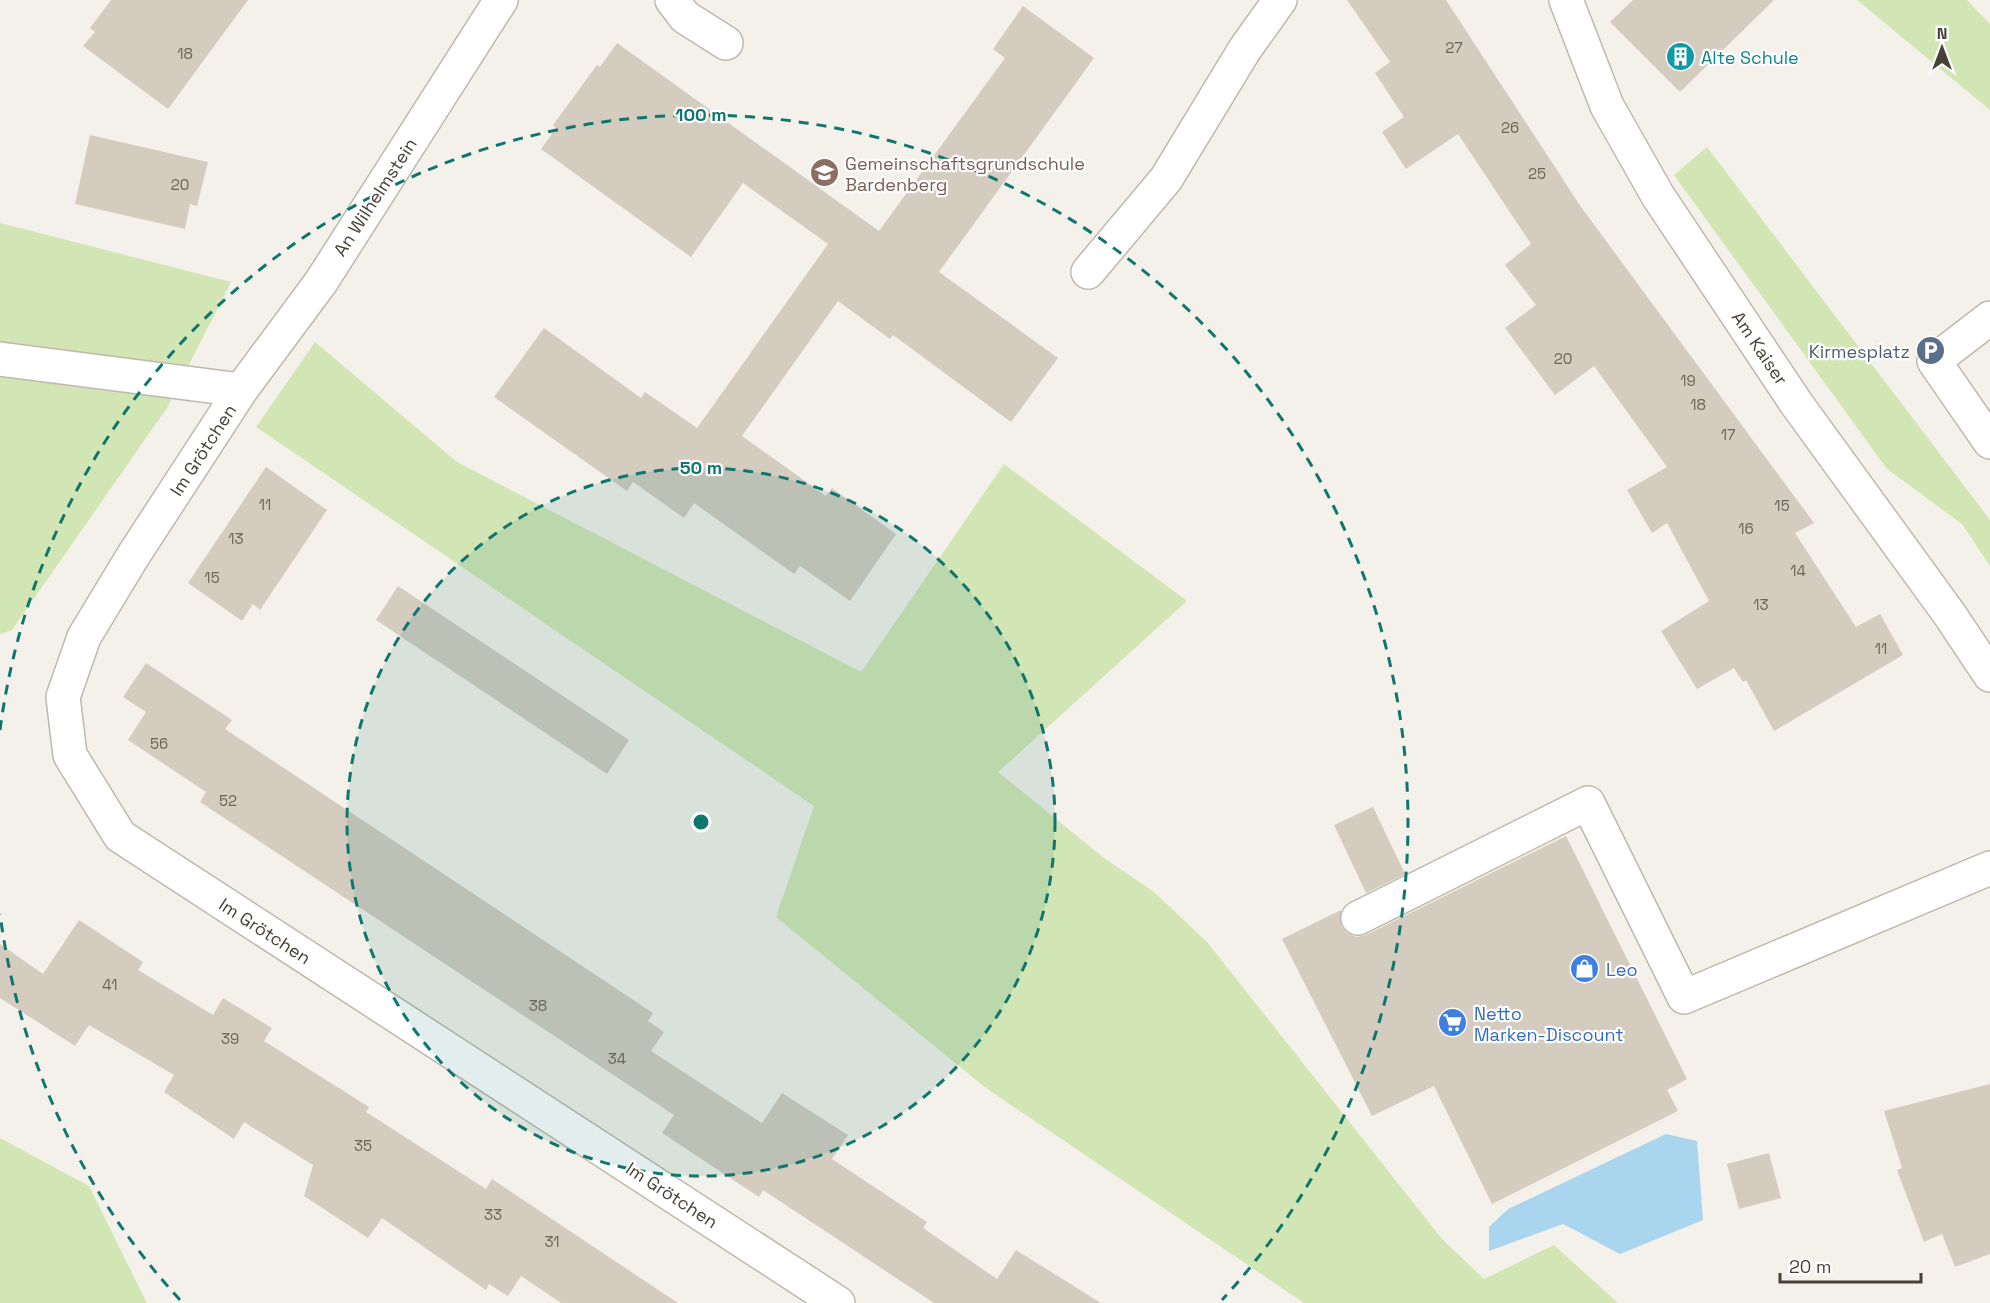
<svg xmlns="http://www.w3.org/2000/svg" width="1990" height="1303" viewBox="0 0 1990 1303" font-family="'Space Grotesk',sans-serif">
<rect width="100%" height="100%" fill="#f4f1ea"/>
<path fill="#d2e6b5" d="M1857,0H1967L1990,24V110Z
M1707,147L1990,520V566L1962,524L1887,469L1674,175Z
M0,223L231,282L167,408L12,630L0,634Z
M315,342L457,462L861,672L1004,464L1187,601L998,772L1104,858L1154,892L1207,942L1442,1239L1484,1279L1554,1245L1618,1303H1304L986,1088L776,917L814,806L256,427Z
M0,1138L89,1186L147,1303H0Z"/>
<path fill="#aad5ee" d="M1666,1134L1697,1141L1703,1220L1620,1254L1563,1224L1489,1251V1227L1508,1209Z"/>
<path fill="#d5ccc0" d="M111,0H248L168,109L83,46L95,32L90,28Z
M1347,0H1446L1581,207L1814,523L1795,533L1856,627L1880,614L1903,655L1774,731L1746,680L1743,682L1734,668L1697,689L1661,631L1709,601L1667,523L1652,533L1627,490L1667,467L1594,366L1555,395L1505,328L1536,305L1505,265L1531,244L1458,134L1406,169L1382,132L1404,117L1375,73L1390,62Z
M1633,0H1774L1680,92L1610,22Z
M1023,6L1094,58L939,272L1058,358L1011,422L893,335L890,339L838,301L742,436L826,496L832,488L896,534L850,601L800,566L794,574L694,503L684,518L633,482L627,491L494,397L544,328L641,398L645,392L697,428L828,244L743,183L691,257L541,149L556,128L553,125L597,65L600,67L617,43L879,231L1005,58L993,49Z
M90,135L208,162L197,206L190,204L185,229L75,204Z
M266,467L327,510L260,610L253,604L242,621L188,583Z
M398,586L629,740L607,774L376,620Z
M146,663L232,720L225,729L653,1013L648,1021L664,1032L651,1051L762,1123L782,1093L848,1135L832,1159L927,1222L923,1228L997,1279L1016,1250L1101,1303H934L763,1190L759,1197L662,1133L674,1115L200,802L206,792L128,740L146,712L123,697Z
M1373,807L1405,874L1366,893L1334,825Z
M1566,836L1687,1079L1667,1090L1678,1111L1492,1204L1434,1086L1372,1116L1282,939L1341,910V926L1347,933L1356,937L1366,935Z
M79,920L143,962L138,970L213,1015L223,998L272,1028L264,1041L369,1107L366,1112L486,1189L492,1179L678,1303H561L521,1276L508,1296L489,1284L486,1290L382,1218L368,1238L304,1196L313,1165L244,1122L234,1139L164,1092L174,1075L89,1025L75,1046L0,998V944L43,974Z
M1990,1084V1254L1955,1267L1942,1234L1924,1242L1897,1170L1902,1168L1884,1111Z
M1769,1153L1781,1198L1739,1209L1727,1164Z"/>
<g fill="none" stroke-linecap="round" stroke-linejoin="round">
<defs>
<path id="minor" d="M501,0L321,282L241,390L133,556L84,637L63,697L70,755L120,836L838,1303
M672,0L685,17L726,43
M1566,0L1607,106L1658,196L1796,403L1950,615L1990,675
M1088,272L1166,179L1245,49L1280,0
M1990,318L1934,361L1990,442
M0,359L241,390
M1358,918L1588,803L1684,997L1990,868"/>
</defs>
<use href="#minor" stroke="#bfb8ad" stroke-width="36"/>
<use href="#minor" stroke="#fff" stroke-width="33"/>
</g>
<circle cx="701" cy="822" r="354" fill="#0f766e" fill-opacity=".12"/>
<g fill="none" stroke="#0f766e" stroke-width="3" stroke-dasharray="10 8">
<circle cx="701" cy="822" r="354"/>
<path d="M180 1300A707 707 0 0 1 0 914M0 730A707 707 0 1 1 1222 1300"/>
</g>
<defs>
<symbol id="building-disc" viewBox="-11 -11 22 22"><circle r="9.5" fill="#0f9aa8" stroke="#fff"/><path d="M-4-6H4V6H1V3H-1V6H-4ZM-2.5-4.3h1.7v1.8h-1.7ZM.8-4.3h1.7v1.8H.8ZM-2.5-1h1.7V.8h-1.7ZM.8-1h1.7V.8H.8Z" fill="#fff"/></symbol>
<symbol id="school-disc" viewBox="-11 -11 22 22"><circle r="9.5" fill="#8d6e63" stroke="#fff"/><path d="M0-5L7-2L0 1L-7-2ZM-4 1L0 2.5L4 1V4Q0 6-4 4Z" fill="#fff"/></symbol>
<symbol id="parking-disc" viewBox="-11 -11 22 22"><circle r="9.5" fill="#5c6f8a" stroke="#fff"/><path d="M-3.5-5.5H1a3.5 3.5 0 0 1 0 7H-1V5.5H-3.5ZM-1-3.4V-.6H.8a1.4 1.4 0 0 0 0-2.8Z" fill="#fff"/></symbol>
<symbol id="shop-disc" viewBox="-11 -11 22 22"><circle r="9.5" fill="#3f7fe0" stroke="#fff"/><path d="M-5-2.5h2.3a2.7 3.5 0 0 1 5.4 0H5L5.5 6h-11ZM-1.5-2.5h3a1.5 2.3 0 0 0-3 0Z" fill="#fff"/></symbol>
<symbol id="supermarket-disc" viewBox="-11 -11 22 22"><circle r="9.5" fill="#3f7fe0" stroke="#fff"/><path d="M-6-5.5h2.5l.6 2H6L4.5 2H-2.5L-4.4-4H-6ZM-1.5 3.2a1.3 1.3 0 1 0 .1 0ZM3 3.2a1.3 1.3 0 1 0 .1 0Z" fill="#fff"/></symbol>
</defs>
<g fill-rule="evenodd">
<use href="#building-disc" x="1664" y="40" width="33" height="33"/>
<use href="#school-disc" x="808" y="156" width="33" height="33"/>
<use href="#parking-disc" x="1914" y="334" width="33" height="33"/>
<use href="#shop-disc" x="1568" y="952" width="33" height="33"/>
<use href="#supermarket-disc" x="1436" y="1006" width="33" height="33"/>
</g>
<g text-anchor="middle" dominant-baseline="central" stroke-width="4.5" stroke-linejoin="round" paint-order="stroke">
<g font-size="15" fill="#6b645a">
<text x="1454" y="47">27</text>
<text x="185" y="53">18</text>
<text x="1510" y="127">26</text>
<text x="1537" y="173">25</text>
<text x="180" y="184">20</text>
<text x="1563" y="358">20</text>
<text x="1688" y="380">19</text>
<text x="1698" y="404">18</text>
<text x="1728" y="434">17</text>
<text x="265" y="504">11</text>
<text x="1782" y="505">15</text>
<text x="1746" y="528">16</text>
<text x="236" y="538">13</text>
<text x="1798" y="570">14</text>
<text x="212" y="577">15</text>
<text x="1761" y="604">13</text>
<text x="1881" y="648">11</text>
<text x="159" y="743">56</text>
<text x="228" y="800">52</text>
<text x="110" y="984">41</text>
<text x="538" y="1005">38</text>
<text x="230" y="1038">39</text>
<text x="617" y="1058">34</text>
<text x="363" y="1145">35</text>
<text x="493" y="1214">33</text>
<text x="552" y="1241">31</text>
</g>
<g font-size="18" fill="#0d838f" stroke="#fff" text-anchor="start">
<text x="1701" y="57">Alte Schule</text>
</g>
<g font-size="18" fill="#785e54" stroke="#fff" text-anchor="start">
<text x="845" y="163">Gemeinschaftsgrundschule<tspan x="845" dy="21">Bardenberg</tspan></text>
</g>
<g font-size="18" fill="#484138" stroke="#fff">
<text transform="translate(375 197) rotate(-57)">An Wilhelmstein</text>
<text transform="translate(1760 348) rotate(56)">Am Kaiser</text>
<text transform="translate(203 450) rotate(-57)">Im Grötchen</text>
<text transform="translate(265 931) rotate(33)">Im Grötchen</text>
<text transform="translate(672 1195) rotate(33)">Im Grötchen</text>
</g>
<g font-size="18" fill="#4e5e75" stroke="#fff" text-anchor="end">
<text x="1910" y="351">Kirmesplatz</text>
</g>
<g font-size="18" fill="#366cbe" stroke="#fff" text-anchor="start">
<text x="1606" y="969">Leo</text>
<text x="1474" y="1013">Netto<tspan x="1474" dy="21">Marken-Discount</tspan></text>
</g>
</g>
<circle cx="701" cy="822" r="9" fill="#0f766e" stroke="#fff" stroke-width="3"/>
<g font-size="18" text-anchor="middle" font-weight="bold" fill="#0f766e" stroke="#fff" stroke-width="4.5" stroke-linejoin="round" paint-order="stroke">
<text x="701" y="121">100 m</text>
<text x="701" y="474">50 m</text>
</g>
<g transform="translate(1942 48)" stroke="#ffffff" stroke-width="4.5" paint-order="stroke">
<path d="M0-4.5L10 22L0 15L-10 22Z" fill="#484138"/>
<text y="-9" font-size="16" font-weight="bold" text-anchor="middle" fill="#484138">N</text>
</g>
<path d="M1780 1273v9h141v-9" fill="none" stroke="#484138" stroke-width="3"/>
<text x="1789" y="1273" font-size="18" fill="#484138" stroke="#ffffff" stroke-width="4.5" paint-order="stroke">20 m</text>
</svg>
